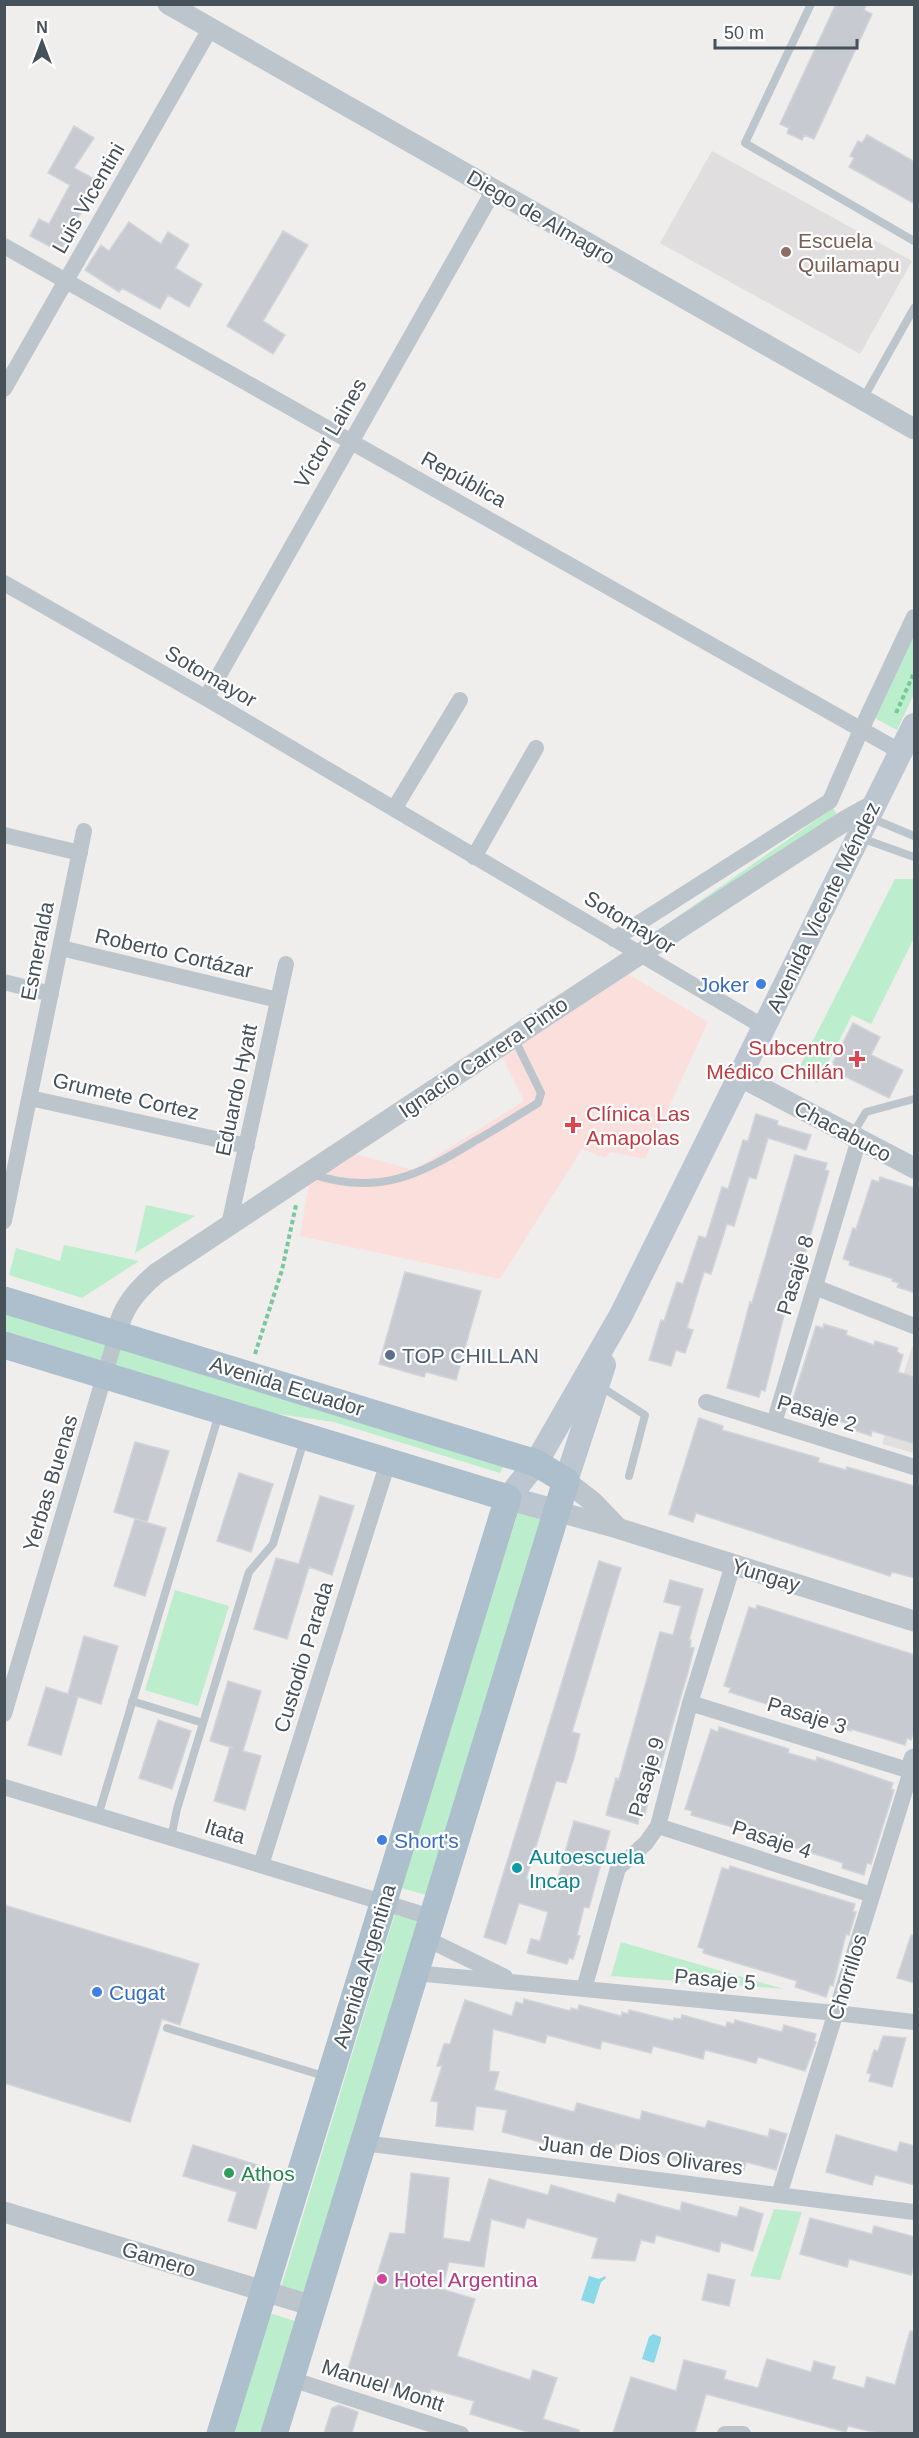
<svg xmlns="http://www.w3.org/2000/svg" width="919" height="2438" viewBox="0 0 919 2438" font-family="Arial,sans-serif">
<rect width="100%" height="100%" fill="#f0eded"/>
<path fill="#e1dedf" d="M712,151L912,261L860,354L660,243Z
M912,1347H914V1453L882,1444Z"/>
<path fill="#fadfdd" d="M628,974L708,1022L645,1159L610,1152L605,1158L582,1149L500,1279L300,1236L309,1183L351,1153L414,1170L524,1101L501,1055Z"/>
<path fill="#bcedcd" d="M914,632V694L897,730L873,717Z
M833,808L838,816L653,934Z
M895,879H914V938L871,1024L852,1015L818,1083L797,1072Z
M146,1205L195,1216L135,1253Z
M64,1245L139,1261L82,1298L9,1275L16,1248L60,1261Z
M4,1309L506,1462L500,1473L334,1422L271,1413L5,1331Z
M518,1512L544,1519L430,1896L401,1888Z
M175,1590L229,1606L198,1706L145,1690Z
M396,1910L424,1921L306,2300L280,2291Z
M621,1942L784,1989L611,1976Z
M774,2209L802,2212L780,2280L750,2276Z
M266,2312L298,2322L264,2433L228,2434Z"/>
<path fill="#8bd8e8" d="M589,2276L599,2279L605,2276L606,2278L601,2282L594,2304L581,2300Z
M653,2334L661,2337V2340L654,2363L642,2359L649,2337Z"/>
<path fill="#c7cad0" stroke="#d1d4d9" stroke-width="1.5" d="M836,4H867L864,10L872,14L814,139L804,135L802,140L787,133L789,128L780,124Z
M74,126L94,138L74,168L98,181L60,252L30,236L39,219L49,224L70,185L48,173Z
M867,135L915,162V204L849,167L854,158L850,156L858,141L862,143Z
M129,222L161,244L168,232L189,245L175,268L202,284L189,307L168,295L160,309L122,288L119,292L85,270L101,245L109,251Z
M283,231L308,245L263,321L285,335L273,354L227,326Z
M853,1023L880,1037L871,1055L903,1070L889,1098L836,1072L833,1062Z
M756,1114L778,1121L777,1125L811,1135L806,1150L768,1138L756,1179L749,1177L734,1226L727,1224L711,1274L704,1272L687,1328L693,1330L685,1353L676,1350L671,1366L649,1360L661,1320L664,1321L677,1282L683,1284L699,1236L706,1238L722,1187L728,1189L743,1140L748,1141Z
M795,1155L827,1163L825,1170L829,1171L794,1292L790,1291L765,1391L761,1390L759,1397L727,1388L750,1302L752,1303Z
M880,1177L915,1188V1293L897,1287L899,1283L892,1281L893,1279L849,1265L850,1261L843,1259L853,1228L856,1229L872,1180L879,1182Z
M405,1272L481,1291L456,1380L426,1372L424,1377L379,1364Z
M824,1324L847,1331L846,1335L874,1345L875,1341L898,1348L897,1352L903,1355L898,1372L915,1377V1444L872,1431L871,1436L848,1428L849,1424L821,1416L820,1419L797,1412L798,1408L791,1405L816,1326L823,1328Z
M699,1418L723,1426L722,1430L819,1458L818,1462L846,1470L847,1467L915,1486V1578L892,1572L890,1576L696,1513L693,1522L669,1514Z
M135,1442L169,1451L147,1522L114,1512Z
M239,1473L273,1484L251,1552L217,1541Z
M320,1496L354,1506L332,1575L309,1567L287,1639L254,1629L276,1558L299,1564Z
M135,1519L166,1528L145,1596L114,1586Z
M599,1561L621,1568L572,1732L580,1734L574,1758L566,1783L556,1781L526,1879L555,1888L574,1821L610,1831L589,1908L584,1907L577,1935L580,1936L573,1959L569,1958L567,1964L527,1953L531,1939L540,1941L548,1912L519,1903L506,1944L484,1937Z
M670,1580L703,1589L689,1640H691L690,1647L694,1648L688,1672L660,1768L657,1767L644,1818L639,1817L638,1824L606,1815L616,1778L619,1779L660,1632L673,1635L681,1606L664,1602Z
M757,1605L915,1655V1730L911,1740L907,1738L905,1745L851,1729V1731L729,1692L731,1688L724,1686L749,1607L756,1609Z
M84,1636L118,1646L101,1704L75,1696L78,1697L61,1755L28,1745L46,1687L68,1694Z
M228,1681L261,1691L243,1751L261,1756L245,1810L214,1801L230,1747L233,1748L210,1741Z
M158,1720L191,1731L172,1789L139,1778Z
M719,1727L789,1749L788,1753L816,1761L817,1757L893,1783L891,1789L894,1790L871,1864L867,1863L864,1875L842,1868L843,1863L790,1846L791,1842L764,1833L763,1836L691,1815L692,1811L685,1809L711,1729L718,1732Z
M730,1866L855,1904L853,1911L856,1912L849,1935L846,1934L833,1986L830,1985L826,1997L795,1987L797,1981L703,1953L704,1949L698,1947L722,1868L729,1870Z
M4,1905L199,1964L180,2025L162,2019L130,2122L4,2083Z
M911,1935H915V1983L897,1978Z
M524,1999L570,2011L571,2008L578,2010L579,2005L621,2016L622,2012L628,2014L629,2010L673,2021L674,2018L681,2019L682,2015L726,2027L727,2022L734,2024L735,2020L782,2032L784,2025L816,2034L814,2041L816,2042L805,2071L758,2057L756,2063L705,2050L703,2059L653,2046L651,2053L602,2041L600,2049L547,2035L545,2043L493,2029L489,2071L499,2072L494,2090L574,2112L577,2103L640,2120L642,2111L705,2128L708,2121L768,2137L770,2129L787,2134L776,2170L746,2162L744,2170L681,2153L679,2161L616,2144L613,2152L551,2135L548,2144L502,2132L507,2110L476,2106L473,2130L436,2126L438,2102L431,2101L442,2066H437L444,2044H450L465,2000L512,2016L516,2002L523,2004Z
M883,2036L906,2038L892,2087L869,2081L871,2074L867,2073L874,2050L878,2051Z
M836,2135L897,2152L900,2142L915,2146V2185L875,2175L872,2185L826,2172Z
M193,2145L274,2170L256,2229L228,2221L237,2192L183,2176Z
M411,2173L449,2178L443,2238L470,2242L489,2179L548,2195L551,2185L615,2203L618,2194L680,2211L682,2202L737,2217L740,2207L763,2214L753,2251L721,2242L719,2252L656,2235L654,2243L641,2240L635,2261L592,2258L598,2238L527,2218L524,2228L491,2219L484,2267L449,2262L442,2289L475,2299L457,2356L530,2380L533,2370L557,2378L543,2419L579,2430V2433H531L470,2414L474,2401L431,2389L428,2399L351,2375L348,2369L390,2233L405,2234Z
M810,2218L872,2234L874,2226L915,2237V2263L911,2275L849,2259L847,2267L800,2254Z
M708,2274L735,2280L729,2306L702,2300Z
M910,2331H915V2433H877L848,2426L846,2432L706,2394L695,2433H613L631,2377L676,2391L684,2360L726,2371L724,2379L758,2388L767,2359L811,2372L814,2361L835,2367L832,2379L864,2388L867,2377L895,2385Z
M339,2405L358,2412L352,2433H324L332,2408Z"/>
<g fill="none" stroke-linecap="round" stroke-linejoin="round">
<path stroke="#76c99d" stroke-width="4" stroke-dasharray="4.5 3" stroke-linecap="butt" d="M896,713L914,673
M255,1354L282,1270L296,1205"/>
<path stroke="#bcc5cc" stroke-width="8" d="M811,4L745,143L914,241
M863,399L914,308
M871,818L914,836
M861,838L914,857
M852,1135L866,1112L914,1099
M311,1174C378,1196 418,1176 475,1141C496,1129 517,1116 538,1103L541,1093L514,1038
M600,1386L645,1415L629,1476
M132,1701L203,1723
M98,1816L219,1414
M171,1838L177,1809L249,1572L273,1544L304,1440
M167,2028L327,2077"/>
<path stroke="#bcc5cc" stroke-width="16" d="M4,246L901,752
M4,389L210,29
M4,583L206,698L764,1027
M206,698L494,190
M394,809L460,700
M4,835L80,853
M474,857L536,748
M614,939L830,801L861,730L914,617
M61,948L278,1000
M4,982L51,994
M30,1098L247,1146
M4,1221L84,831
M229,1225L286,964
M815,1287L914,1326
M706,1402L914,1467
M774,1423L859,1139
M690,1703L911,1771L779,2195
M4,1714L117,1333
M4,1787L431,1917
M658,1826L872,1895
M261,1865L388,1462
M425,1938L505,1977
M415,1973L836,2013L914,2022
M584,1989L618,1868L646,1843L658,1826L690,1703L733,1565
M363,2143L914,2212
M291,2379L461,2434
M725,2434H743"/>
<path stroke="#bcc5cc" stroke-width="21" d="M168,4L914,429
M739,1076L914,1168
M117,1333C122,1307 137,1290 157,1273C386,1122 614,969 845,821L874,805
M566,1481L593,1502L617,1527
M556,1511L617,1528L914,1621
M914,1759L911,1771L914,1772
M4,2212L313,2306"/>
<path stroke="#bbc6d1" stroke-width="24" d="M566,1481L604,1365
M556,1511L508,1498L536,1463L621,1315L914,725"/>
<path stroke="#adbecc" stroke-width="27" d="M4,1300L536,1463L566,1481L274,2434
M4,1345L508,1498L220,2434"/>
</g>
<circle fill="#8d6e63" stroke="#fff" stroke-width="2" cx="786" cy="252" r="6"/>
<g fill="#3f7fe0" stroke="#fff" stroke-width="2">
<circle cx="761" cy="984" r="6"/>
<circle cx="382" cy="1840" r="6"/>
<circle cx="97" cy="1992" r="6"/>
</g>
<g fill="#e0444e" stroke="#fff" stroke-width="2">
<path d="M854 1050h6v6h6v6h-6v6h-6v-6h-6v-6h6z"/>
<path d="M570 1116h6v6h6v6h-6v6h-6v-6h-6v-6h6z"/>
</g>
<circle fill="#5c6f8a" stroke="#fff" stroke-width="2" cx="390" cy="1355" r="6"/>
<circle fill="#0f9aa8" stroke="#fff" stroke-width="2" cx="517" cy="1868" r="6"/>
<circle fill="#2e9e5b" stroke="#fff" stroke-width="2" cx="229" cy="2173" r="6"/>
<circle fill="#d1479c" stroke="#fff" stroke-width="2" cx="382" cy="2279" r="6"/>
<g text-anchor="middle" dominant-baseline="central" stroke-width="4.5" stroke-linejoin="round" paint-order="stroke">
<g font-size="21" fill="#46515a" stroke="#fff">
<text transform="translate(88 198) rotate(-60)">Luis Vicentini</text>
<text transform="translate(541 217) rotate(30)">Diego de Almagro</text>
<text transform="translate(330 433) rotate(-60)">Víctor Laines</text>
<text transform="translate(464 479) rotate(29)">República</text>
<text transform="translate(211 676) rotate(30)">Sotomayor</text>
<text transform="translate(823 907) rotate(-64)">Avenida Vicente Méndez</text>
<text transform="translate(630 922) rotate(31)">Sotomayor</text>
<text transform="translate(37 951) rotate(-79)">Esmeralda</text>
<text transform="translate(174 953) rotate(13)">Roberto Cortázar</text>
<text transform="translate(483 1057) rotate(-34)">Ignacio Carrera Pinto</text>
<text transform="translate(236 1090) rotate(-78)">Eduardo Hyatt</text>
<text transform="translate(126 1096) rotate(13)">Grumete Cortez</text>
<text transform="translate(843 1131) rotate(28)">Chacabuco</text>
<text transform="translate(795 1275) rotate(-73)">Pasaje 8</text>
<text transform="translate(287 1386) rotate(17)">Avenida Ecuador</text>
<text transform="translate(817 1413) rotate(17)">Pasaje 2</text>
<text transform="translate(50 1483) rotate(-73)">Yerbas Buenas</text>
<text transform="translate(766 1575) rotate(17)">Yungay</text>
<text transform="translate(303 1657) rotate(-73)">Custodio Parada</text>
<text transform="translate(807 1715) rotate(17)">Pasaje 3</text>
<text transform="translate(646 1777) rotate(-74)">Pasaje 9</text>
<text transform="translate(225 1831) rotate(17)">Itata</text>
<text transform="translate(772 1839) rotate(18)">Pasaje 4</text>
<text transform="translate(364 1966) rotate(-73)">Avenida Argentina</text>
<text transform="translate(847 1977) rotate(-73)">Chorrillos</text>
<text transform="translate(715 1979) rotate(5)">Pasaje 5</text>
<text transform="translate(641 2155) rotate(7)">Juan de Dios Olivares</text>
<text transform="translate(159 2259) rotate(17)">Gamero</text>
<text transform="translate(383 2385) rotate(18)">Manuel Montt</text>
</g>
<g font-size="21" fill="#785e54" stroke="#fff" text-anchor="start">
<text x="798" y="240">Escuela<tspan x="798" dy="24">Quilamapu</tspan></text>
</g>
<g font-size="21" fill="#366cbe" stroke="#fff" text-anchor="start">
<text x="749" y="984" text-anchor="end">Joker</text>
<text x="394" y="1840">Short's</text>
<text x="109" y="1992">Cugat</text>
</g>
<g font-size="21" fill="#be3a42" stroke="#fff" text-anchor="end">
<text x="844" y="1047">Subcentro<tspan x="844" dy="24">Médico Chillán</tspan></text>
<text x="586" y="1113" text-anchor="start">Clínica Las<tspan x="586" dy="24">Amapolas</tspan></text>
</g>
<g font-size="21" fill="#4e5e75" stroke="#fff" text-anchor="start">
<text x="402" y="1355">TOP CHILLAN</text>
</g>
<g font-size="21" fill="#0d838f" stroke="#fff" text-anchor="start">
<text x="529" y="1856">Autoescuela<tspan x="529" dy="24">Incap</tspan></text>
</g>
<g font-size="21" fill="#27864d" stroke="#fff" text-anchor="start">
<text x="241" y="2173">Athos</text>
</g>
<g font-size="21" fill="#b23c85" stroke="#fff" text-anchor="start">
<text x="394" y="2279">Hotel Argentina</text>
</g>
</g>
<rect width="919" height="2438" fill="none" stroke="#46515a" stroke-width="12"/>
<g transform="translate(42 42)" stroke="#ffffff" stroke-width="4.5" paint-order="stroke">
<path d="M0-4.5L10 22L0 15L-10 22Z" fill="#46515a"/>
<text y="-9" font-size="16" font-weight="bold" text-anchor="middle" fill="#46515a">N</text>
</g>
<path d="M715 39v9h142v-9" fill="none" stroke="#46515a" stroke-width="3"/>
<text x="724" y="39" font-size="18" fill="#46515a" stroke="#ffffff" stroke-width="4.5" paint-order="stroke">50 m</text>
</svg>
